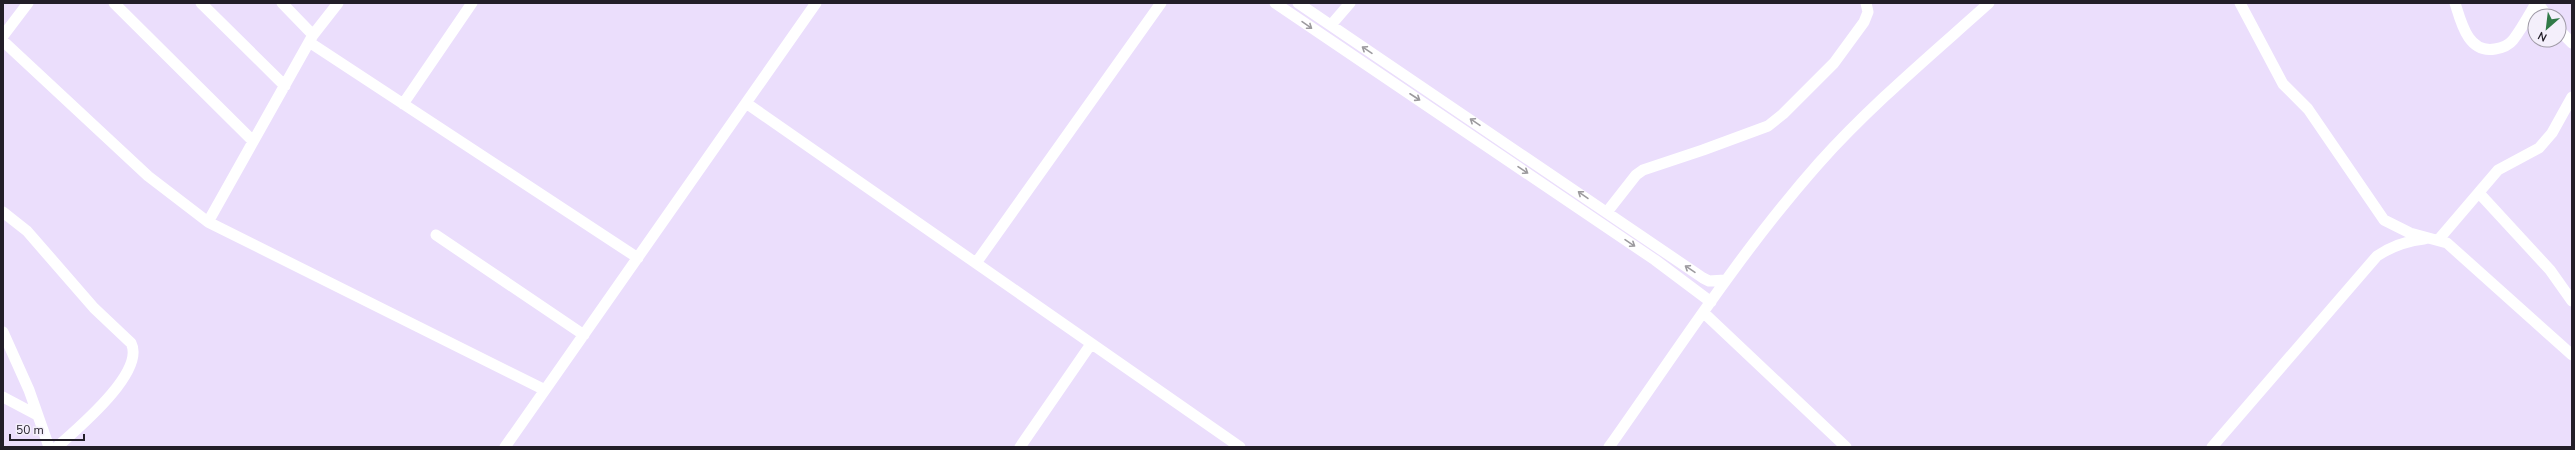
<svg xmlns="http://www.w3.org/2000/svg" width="2575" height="450" viewBox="0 0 2575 450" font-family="'Nunito Sans',sans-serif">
<rect width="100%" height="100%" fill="#ebdefc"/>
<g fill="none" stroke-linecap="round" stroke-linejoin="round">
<path stroke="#fff" stroke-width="11" d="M114,3L253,141
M201,3L285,86
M282,3L313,35
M1275,3L1655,260L1711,302
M1298,3L1703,278L1709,281L1725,280
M2240,3L2283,84L2308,109L2384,220L2410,233L2447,243L2572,355
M2455,3C2461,22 2468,54 2495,49C2501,48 2509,45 2513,40C2522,28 2529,15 2536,3
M2538,3L2547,16
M1331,25L1350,3
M2559,30L2572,43
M3,36L28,3
M3,41L148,176L208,222L545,390
M309,42L638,258
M746,103L1240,447
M403,104L472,3
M2479,193L2550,270L2572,301
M3,212L27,231L94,308L131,343C146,372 77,429 57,447
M1607,212L1636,175L1643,170L1703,150L1768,126L1783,114L1834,63L1864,22L1868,12L1866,3
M208,222L313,35L338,3
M436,235L584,335
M2439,239L2498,170L2539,148L2552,133L2572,97
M976,263L1161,3
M1704,313L1846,447
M3,332L29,390L49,447
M3,397L37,415
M505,447L816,3
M1020,447L1091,344
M1609,447C1677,351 1741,251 1819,163C1871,105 1931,55 1989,3
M2212,447L2377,256C2392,246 2407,241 2424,239"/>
</g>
<defs><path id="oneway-shaft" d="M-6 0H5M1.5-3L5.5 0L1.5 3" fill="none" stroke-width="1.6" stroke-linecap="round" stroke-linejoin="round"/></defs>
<g stroke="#9c9a9e">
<use href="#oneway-shaft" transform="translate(1307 25) rotate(35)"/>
<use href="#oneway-shaft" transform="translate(1367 50) rotate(-146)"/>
<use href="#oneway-shaft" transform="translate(1415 97) rotate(33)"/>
<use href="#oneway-shaft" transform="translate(1475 122) rotate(-146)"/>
<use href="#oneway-shaft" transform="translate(1523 170) rotate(34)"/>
<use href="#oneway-shaft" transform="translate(1583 195) rotate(-145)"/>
<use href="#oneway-shaft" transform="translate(1630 243) rotate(34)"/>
<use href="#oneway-shaft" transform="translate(1690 269) rotate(-146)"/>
</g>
<rect width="2575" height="450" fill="none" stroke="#221e28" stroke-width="8"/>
<g transform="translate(2547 28) rotate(208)"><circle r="19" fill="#f4effb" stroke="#a09ba7"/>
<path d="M0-3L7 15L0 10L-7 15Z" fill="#317a48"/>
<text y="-6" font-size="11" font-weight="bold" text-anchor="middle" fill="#221e28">N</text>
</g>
<path d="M10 434v6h74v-6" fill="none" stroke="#221e28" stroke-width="2"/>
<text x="16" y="434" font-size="12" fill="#221e28" stroke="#f4effb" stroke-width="3" paint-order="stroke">50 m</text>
</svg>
